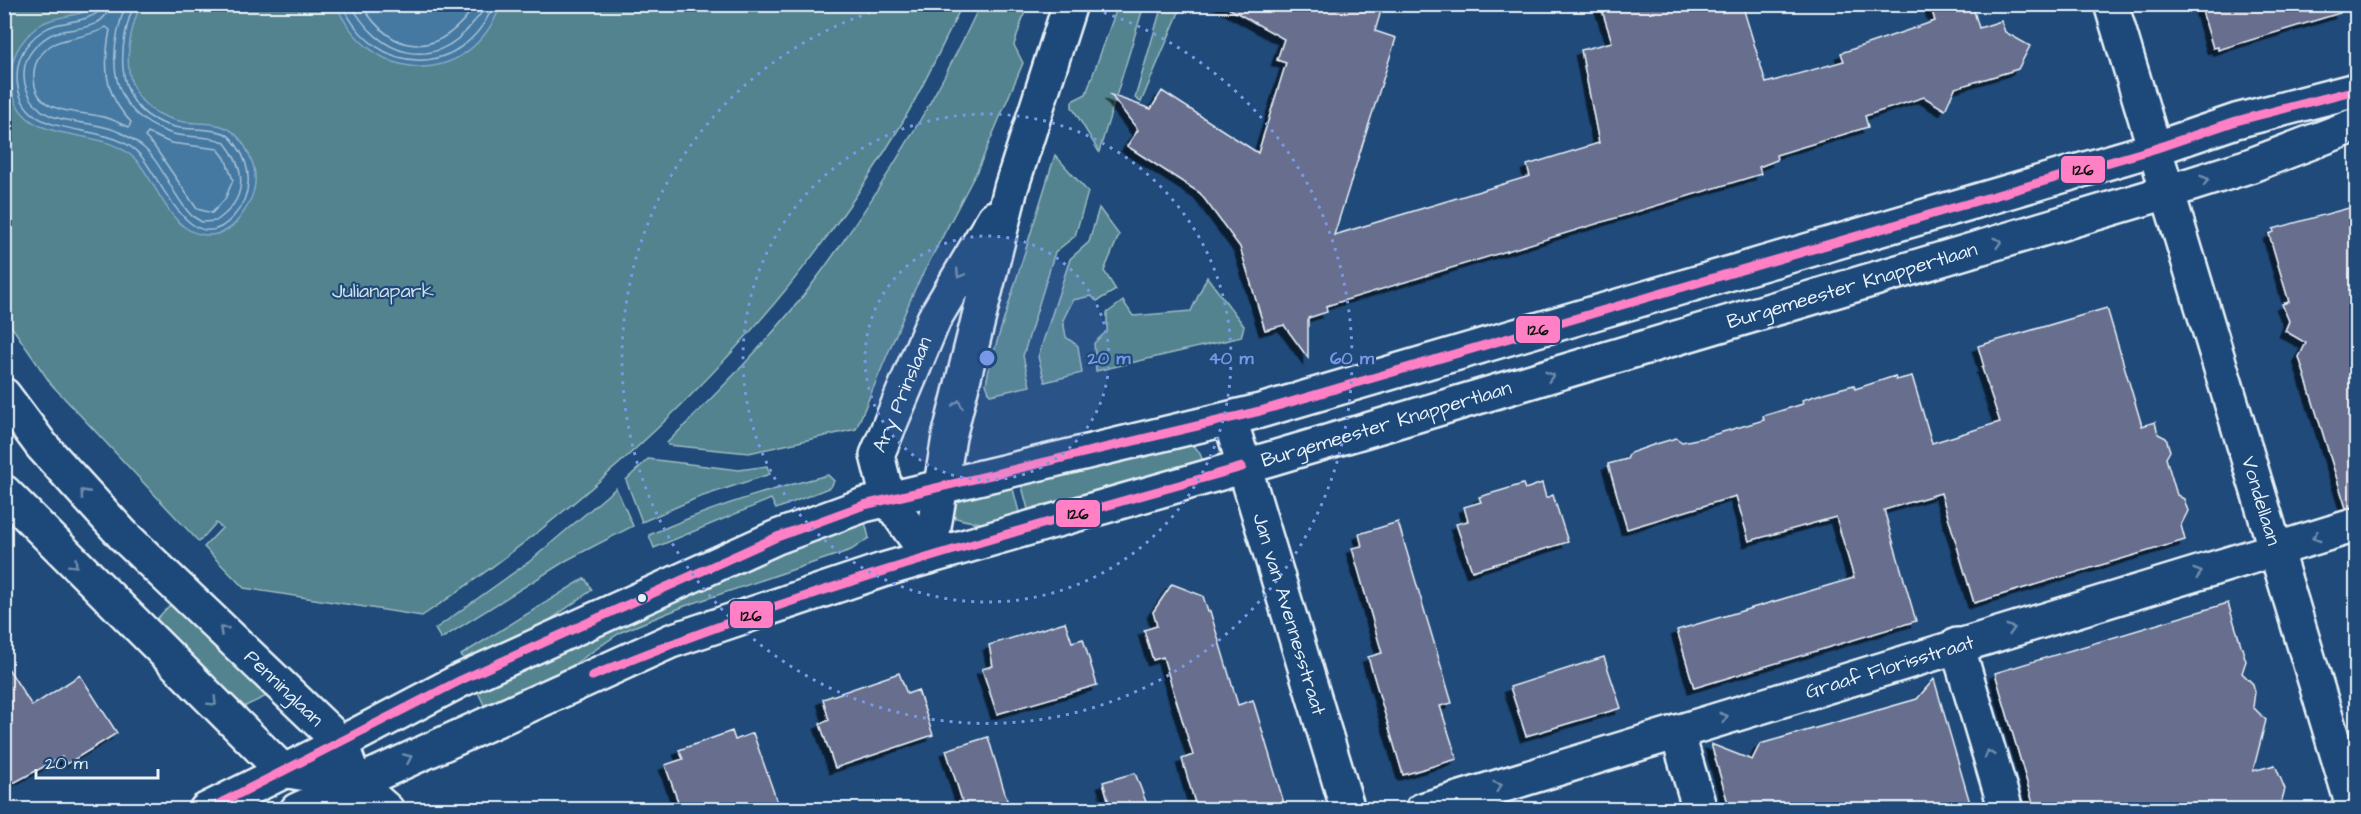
<svg xmlns="http://www.w3.org/2000/svg" width="2361" height="814" viewBox="0 0 2361 814" font-family="'Architects Daughter',sans-serif">
<defs>
<filter id="shadow"><feDropShadow dx="-5.5" dy="5.5" stdDeviation="0" flood-color="#0009"/></filter>
</defs>
<rect width="100%" height="100%" fill="#1f4a7a"/>
<filter id="ink" filterUnits="userSpaceOnUse"><feTurbulence type="fractalNoise" baseFrequency=".0167" numOctaves="2"/><feDisplacementMap in="SourceGraphic" scale="12" xChannelSelector="R" yChannelSelector="G"/><feConvolveMatrix kernelMatrix="1 2 1 2 8 2 1 2 1" color-interpolation-filters="sRGB"/></filter>
<g filter="url(#ink)">
<path fill="#52838e" stroke="#9dbac3" stroke-width="1.5" d="M5,5H962C942,47 922,90 898,130C781,326 611,490 422,616L244,588L204,547L222,528L216,523L199,542L51,384L5,317Z
M980,5H1027L1014,45L1023,63L978,169L915,289L856,429L749,453L668,445L667,443C721,389 777,333 822,271C884,186 936,99 980,5Z
M1118,5H1144L1099,152L1072,107V101L1086,94Z
M1162,5H1182L1141,102L1135,98Z
M1055,155L1088,192L1075,236L1055,252L1023,356L1030,386L990,395L986,384L990,364Z
M1099,208L1119,235L1104,271L1116,290L1097,301L1091,296L1073,300L1063,320L1066,337L1078,346L1082,373L1045,382L1038,357L1070,259L1089,242Z
M1207,277L1244,326L1241,337L1096,371L1094,343L1107,331V313L1123,301L1133,316L1191,311Z
M1176,443C1195,444 1198,446 1204,464L1030,517L1020,479Z
M648,459L739,470L767,466L770,474L697,498L642,522L626,480Z
M828,475L834,481L831,487L776,509L771,499L654,548L649,535C707,509 766,490 828,475Z
M1011,481L1021,520C993,525 972,525 945,514L946,499Z
M616,488L633,526L567,560L441,639L435,629L530,561Z
M864,518L869,538L851,550L685,606L621,632L541,687L487,711L475,686L607,624Z
M585,578L592,590L530,634L468,666L461,655Z
M171,604L271,694L239,709L150,626Z"/>
<path fill="#4579a2" stroke="#86a9c4" stroke-width="1.5" d="M99,5H140C123,50 117,104 175,120C190,125 210,121 224,127C242,133 257,164 255,183C254,196 246,210 238,220C230,230 221,235 208,235C170,235 158,183 136,160C99,120 13,153 11,78C11,56 20,41 37,27C54,14 77,19 99,5Z
M336,5H501C468,90 372,85 336,5Z"/>
<g fill="none" stroke-linecap="round" stroke-linejoin="round">
<path stroke="#a7c1d6" stroke-width="1.5" d="M102,4L100,11C82,25 58,19 41,32C25,43 17,59 17,78C19,147 108,116 141,156C162,181 193,262 233,217C252,196 253,169 237,146C233,140 228,133 220,132C206,128 190,130 175,127C113,113 116,52 134,4
M109,4C108,29 75,28 58,32C46,35 32,48 27,59C23,68 23,81 27,90C39,125 75,119 104,127C118,130 134,139 144,148C164,166 173,197 192,216L202,222L216,221C248,199 247,170 224,142C209,134 186,139 170,133C108,112 106,58 126,4
M342,4C375,78 463,80 494,4
M351,4C378,56 434,74 473,23C478,17 483,12 486,4
M361,4C396,61 441,56 476,4
M106,27L110,30C103,66 104,94 131,122L129,127C122,125 115,120 107,118C81,110 35,117 34,78C33,64 39,55 50,46C61,37 88,39 106,27Z
M148,133L171,143L218,149L225,158L233,180L225,199L212,213L197,209L154,146L145,137Z"/>
</g>
<path fill="#676e8d" stroke="#e8f1f8" stroke-width="1.5" filter="url(#shadow)" d="M1221,4H1383L1375,31L1396,38L1334,235L1530,176L1527,165L1599,143L1581,50L1612,42L1600,4H1742L1766,83L1844,61L1841,53L1935,21L1930,4H1972L1979,28L2001,21L2005,32L2030,46L2018,69L1955,88L1945,110L1924,97L1865,116L1868,127L1776,155L1777,160L1759,167L1761,174L1326,306L1327,312L1308,318V358L1284,325L1265,330L1240,247L1200,193L1127,146L1138,130L1111,95L1151,109L1162,91L1258,153L1286,63L1277,60L1284,39Z
M2200,4H2339L2340,13L2218,50V47L2213,48Z
M2356,206V507L2346,508L2299,357L2306,343L2285,331L2289,321L2282,304L2289,302L2269,234L2274,232L2273,229Z
M2107,308L2142,426L2155,422L2158,434L2166,438L2170,451L2166,458L2177,495L2184,499L2188,511L2181,525L2185,540L1974,603L1941,493L1884,510L1916,621L1694,688L1677,630L1854,578L1836,517L1749,541L1736,496L1627,529L1608,464L1627,459L1630,453L1653,445L1676,438L1682,442L1702,438L1764,420L1763,416L1803,404L1802,400L1827,392L1854,385L1855,389L1895,376L1896,380L1912,376L1932,443L2000,422L1982,368L1984,367L1978,346Z
M1542,483L1546,498L1553,495L1568,542L1472,571L1456,524L1468,521L1464,507L1481,502L1479,497L1503,490L1523,484L1525,489Z
M1398,522L1452,703L1440,706L1457,759L1403,775L1368,657L1382,653L1352,548L1362,546L1359,534Z
M1172,584L1203,596L1208,612L1210,611L1238,705L1253,700L1286,810H1197L1182,759L1193,755L1163,657L1153,660L1144,630L1157,626L1153,612Z
M2228,603L2246,661L2242,673L2253,684L2255,692L2253,707L2266,720L2253,771L2275,765L2285,789L2279,810H2035L1995,673Z
M1065,622L1072,642L1083,639L1097,685L997,714L982,669L993,666L989,645Z
M1604,657L1621,708L1526,736L1510,687Z
M4,662L32,706L80,675L117,733L67,764L62,757L4,788Z
M899,673L907,694L918,690L933,735L835,768L820,724L829,720L823,699Z
M1934,679L1972,810H1730L1711,744L1752,760L1760,744L1917,699Z
M732,731L735,740L753,733L780,810H681L665,765L683,759L679,750Z
M988,737L1010,810H965L946,750Z
M1135,773L1149,810H1111L1103,782Z"/>
<g fill="none" stroke-linecap="round" stroke-linejoin="round">
<defs>
<g id="minor">
<path id="s1" d="M2111,4L2354,810"/>
<path id="s2" d="M4,395L42,446L123,535L341,743L355,782L387,810"/>
<path id="s3" d="M1230,419L1348,810"/>
<path d="M4,492L282,770L355,782"/>
<path d="M929,557L949,437L1011,188L1070,4"/>
<path id="s4" d="M929,557L888,499L877,455L934,319L994,218"/>
<path d="M1957,645L2006,810"/>
<path d="M1677,732L1700,810"/>
<path id="s5" d="M1422,810L2356,525"/>
</g>
<g id="secondary">
<path d="M206,810L341,743L461,680L777,537L864,505L1260,411L2154,149L2236,121L2356,90"/>
<path id="s6" d="M297,810L671,641L883,570L1273,458L2167,192L2249,166L2356,125"/>
</g>
</defs>
<use href="#minor" stroke="#e8f1f8" stroke-width="38"/>
<use href="#secondary" stroke="#e8f1f8" stroke-width="38"/>
<use href="#minor" stroke="#1f4a7a" stroke-width="33"/>
<use href="#secondary" stroke="#1f4a7a" stroke-width="33"/>
<defs>
<path id="bus-1" d="M592,676C803,587 1023,530 1242,467
M207,810L461,680L777,537L864,505L1260,411L2154,149L2236,121L2356,90"/>
</defs>
<use href="#bus-1" stroke="#1f4a7a" stroke-width="14"/>
<use href="#bus-1" stroke="#ff80c5" stroke-width="9"/>
</g>
<defs><path id="oneway-chevron" d="M-2-3.5L2.5 0L-2 3.5" fill="none" stroke-width="1.6" stroke-linecap="round" stroke-linejoin="round" transform="scale(1.5)"/></defs>
<g stroke="#6f8dac">
<use href="#oneway-chevron" transform="translate(2205 180) rotate(-17)"/>
<use href="#oneway-chevron" transform="translate(1998 242) rotate(-17)"/>
<use href="#oneway-chevron" transform="translate(960 274) rotate(121)"/>
<use href="#oneway-chevron" transform="translate(1550 376) rotate(-17)"/>
<use href="#oneway-chevron" transform="translate(958 404) rotate(-76)"/>
<use href="#oneway-chevron" transform="translate(84 493) rotate(-132)"/>
<use href="#oneway-chevron" transform="translate(2316 537) rotate(163)"/>
<use href="#oneway-chevron" transform="translate(74 564) rotate(45)"/>
<use href="#oneway-chevron" transform="translate(2198 573) rotate(-17)"/>
<use href="#oneway-chevron" transform="translate(2011 629) rotate(-17)"/>
<use href="#oneway-chevron" transform="translate(223 630) rotate(-137)"/>
<use href="#oneway-chevron" transform="translate(213 702) rotate(45)"/>
<use href="#oneway-chevron" transform="translate(1724 717) rotate(-17)"/>
<use href="#oneway-chevron" transform="translate(1989 754) rotate(-107)"/>
<use href="#oneway-chevron" transform="translate(408 758) rotate(-24)"/>
<use href="#oneway-chevron" transform="translate(1498 786) rotate(-17)"/>
</g>
</g>
<circle cx="987" cy="358" r="122" fill="#7897e6" fill-opacity=".12"/>
<g fill="none" stroke="#7897e6" stroke-width="3" stroke-dasharray="3 6">
<circle cx="987" cy="358" r="122"/>
<circle cx="987" cy="358" r="244"/>
<path d="M1078 5A365 365 0 1 1 896 5"/>
</g>
<circle fill="#e8f1f8" stroke="#1f4a7a" stroke-width="2" cx="642" cy="598" r="5"/>
<g text-anchor="middle" dominant-baseline="central" stroke-width="4.5" stroke-linejoin="round" paint-order="stroke">
<g font-size="20" fill="#e8f1f8" stroke="#1f4a7a">
<text stroke="none"><textPath href="#s6" startOffset="1644">Burgemeester Knappertlaan</textPath></text>
<text stroke="none"><textPath href="#s4" startOffset="182">Ary Prinslaan</textPath></text>
<text stroke="none"><textPath href="#s6" startOffset="1158">Burgemeester Knappertlaan</textPath></text>
<text stroke="none"><textPath href="#s1" startOffset="519">Vondellaan</textPath></text>
<text stroke="none"><textPath href="#s3" startOffset="204">Jan van Avennesstraat</textPath></text>
<text stroke="none"><textPath href="#s5" startOffset="489">Graaf Florisstraat</textPath></text>
<text stroke="none"><textPath href="#s2" startOffset="406">Penninglaan</textPath></text>
</g>
<g font-size="20" fill="#d2e0e8" stroke="#1f4a7a">
<text x="383" y="291">Julianapark</text>
</g>
</g>
<circle cx="987" cy="358" r="9" fill="#7897e6" stroke="#1f4a7a" stroke-width="3"/>
<g font-size="18" text-anchor="middle" font-weight="bold" fill="#7897e6" stroke="#1f4a7a" stroke-width="4.5" stroke-linejoin="round" paint-order="stroke">
<text x="1109" y="364">20 m</text>
<text x="1231" y="364">40 m</text>
<text x="1352" y="364">60 m</text>
</g>
<g stroke="#1f4a7a" stroke-width="2">
<rect x="2060" y="155" width="46" height="29" rx="6" fill="#ff80c5"/>
<rect x="1515" y="315" width="46" height="29" rx="6" fill="#ff80c5"/>
<rect x="1055" y="499" width="46" height="29" rx="6" fill="#ff80c5"/>
<rect x="729" y="600" width="45" height="29" rx="6" fill="#ff80c5"/>
</g>
<g font-size="16" text-anchor="middle" font-weight="bold" fill="#111">
<text x="2083" y="175">126</text>
<text x="1538" y="335">126</text>
<text x="1078" y="519">126</text>
<text x="751" y="621">126</text>
</g>
<rect width="2361" height="814" fill="none" stroke="#1f4a7a" stroke-width="24"/>
<rect x="12" y="12" width="2337" height="790" fill="none" stroke="#e8f1f8" stroke-width="2" filter="url(#ink)"/>
<path d="M36 769v9h122v-9" fill="none" stroke="#e8f1f8" stroke-width="3"/>
<text x="45" y="769" font-size="18" fill="#e8f1f8" stroke="#1f4a7a" stroke-width="4.5" paint-order="stroke">20 m</text>
</svg>
